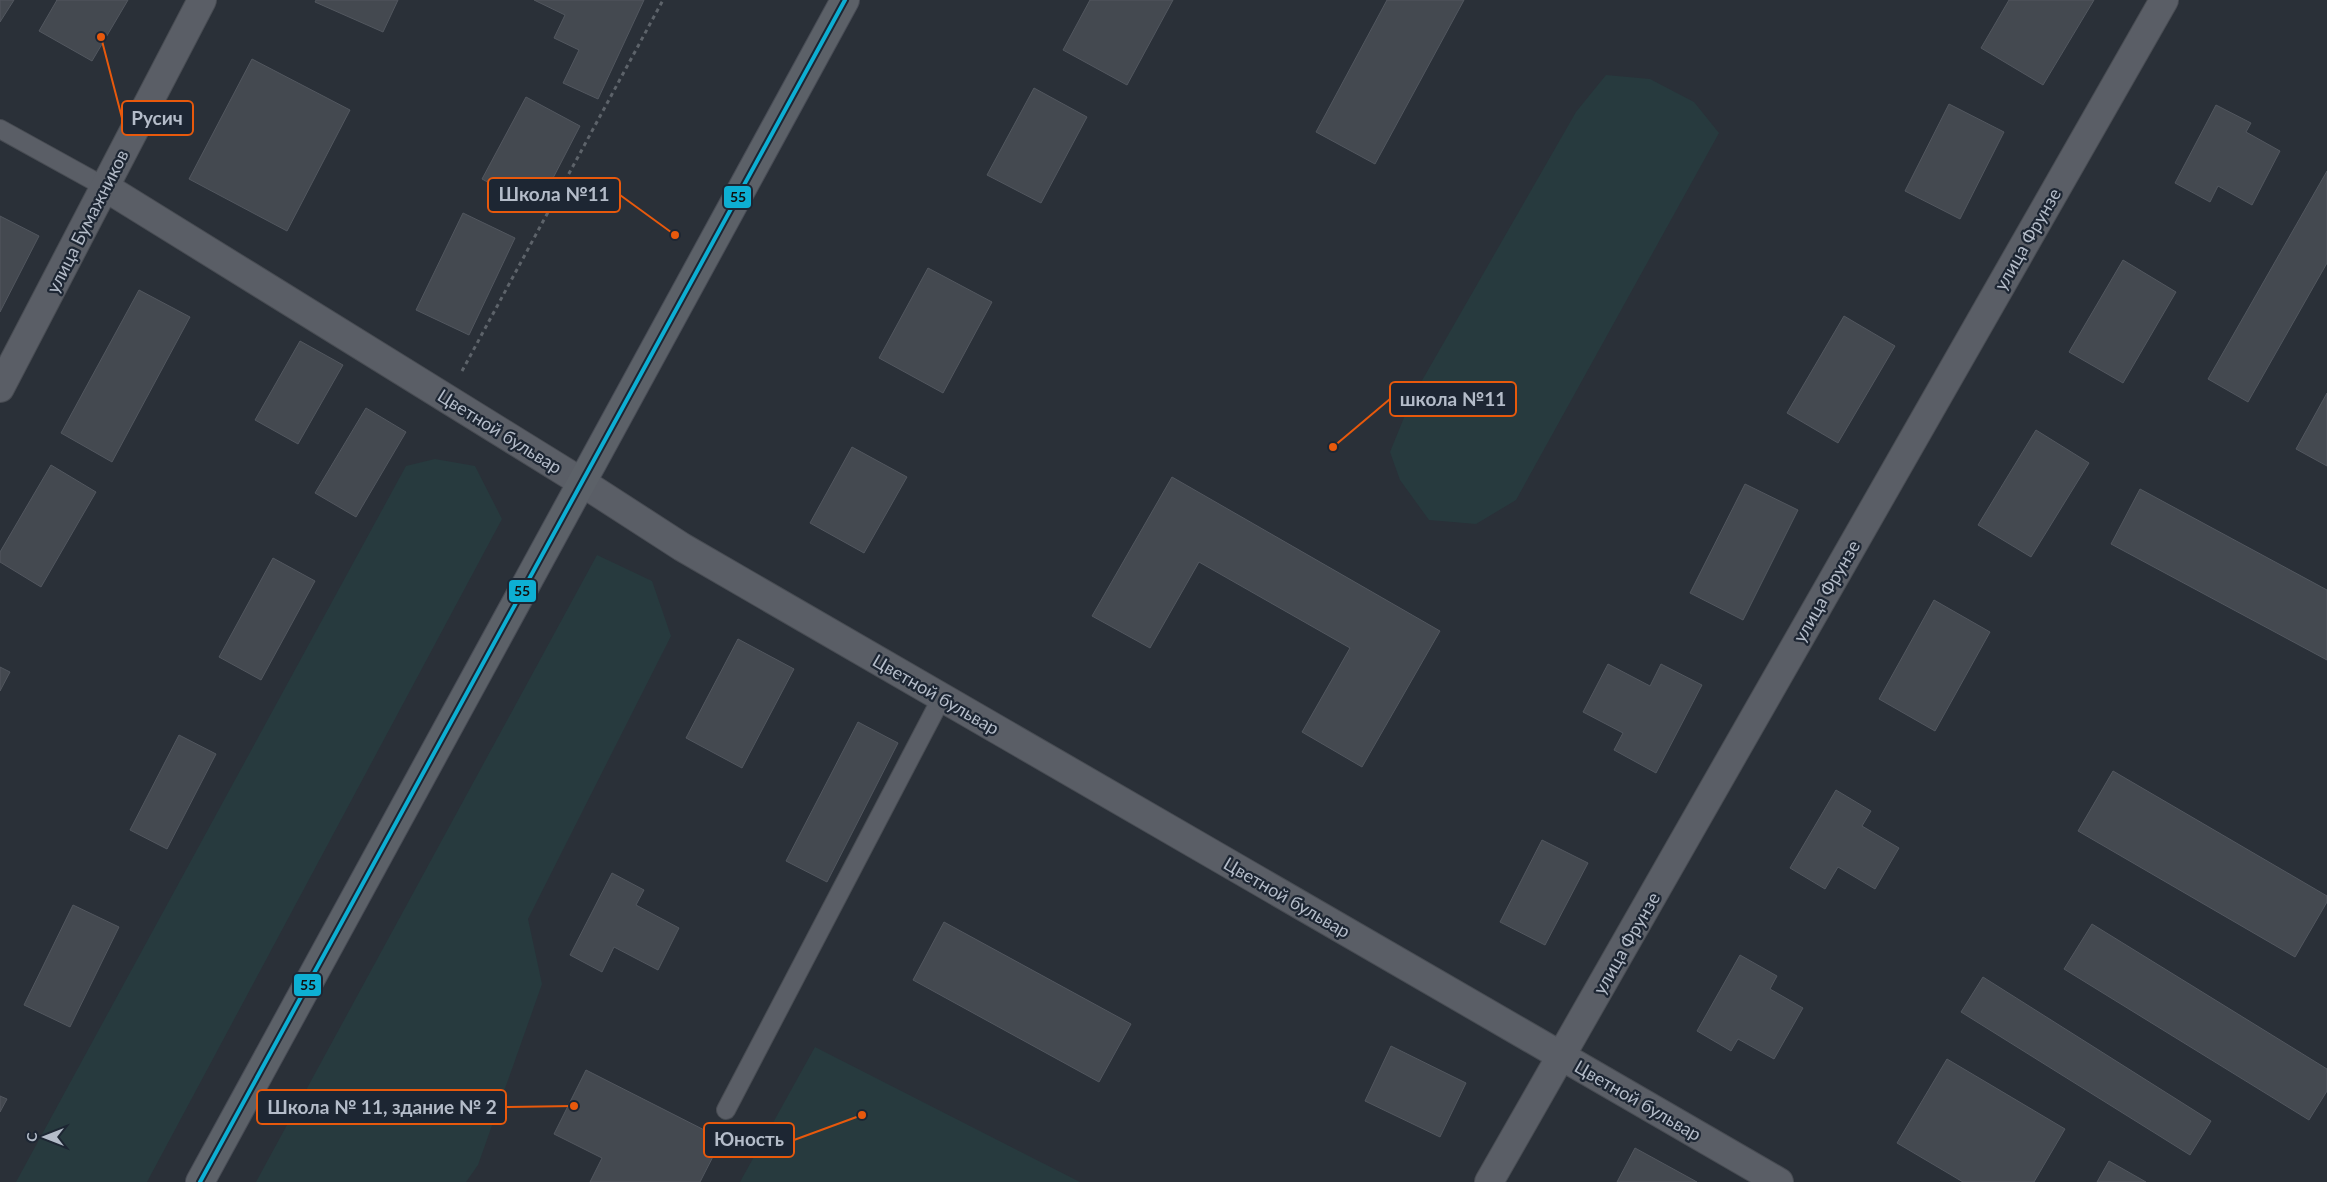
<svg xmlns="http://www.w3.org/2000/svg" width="2327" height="1182" viewBox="0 0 2327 1182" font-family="Lato,sans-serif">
<rect width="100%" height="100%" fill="#2a3038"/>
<path fill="#273a3e" d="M1606,75L1650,79L1694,102L1719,133L1516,500L1476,524L1429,520L1400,480L1390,452L1412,398L1576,112Z
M435,459L475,466L502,519L147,1182H16L406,466Z
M597,555L652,581L671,636L528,919L542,984L478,1165L466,1182H256Z
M815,1047L1080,1182H740Z"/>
<path fill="#444950" stroke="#52575f" d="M0,0H14L0,22Z
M57,0H56H128L92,61L39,31Z
M316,0H398L383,32L315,2Z
M534,0H644L598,99L563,83L579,50L554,38L565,15Z
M1090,0H1173L1127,85L1063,50Z
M1387,0H1464L1375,164L1316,132Z
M2009,0H2094L2043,85L1981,48Z
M252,59L350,110L287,231L189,179Z
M1034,88L1087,117L1041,203L987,175Z
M526,97L580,126L537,209L482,179Z
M1949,104L2004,132L1960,219L1905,191Z
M2216,105L2251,123L2246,132L2280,151L2252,205L2218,186L2210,202L2175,183Z
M2327,171V263L2248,402L2208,379Z
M463,213L515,238L469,335L416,310Z
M0,216L39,236L0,312Z
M2123,260L2176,292L2123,383L2069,352Z
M928,268L992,302L943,393L879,358Z
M139,290L190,317L112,462L61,433Z
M1844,316L1895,346L1838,443L1787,413Z
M300,341L343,365L298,444L255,420Z
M2327,393V466L2296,449Z
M366,408L406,432L356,517L315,493Z
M2036,430L2089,463L2031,557L1978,525Z
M852,447L907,477L864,553L810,523Z
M51,465L96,492L41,587L0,562V552Z
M1172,477L1440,631L1362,767L1302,732L1350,648L1199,562L1150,648L1092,616Z
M1745,484L1798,510L1743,620L1690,593Z
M2140,489L2327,590V660L2111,544Z
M273,558L315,581L261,680L219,657Z
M1934,600L1990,632L1935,731L1879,699Z
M738,639L794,669L742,768L686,738Z
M1608,664L1650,686L1661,664L1702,685L1656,773L1614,750L1623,733L1583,712Z
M0,667L10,672L0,691Z
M858,722L898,743L827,882L786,861Z
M179,735L216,754L167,849L130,830Z
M2113,771L2327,896V902L2295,957L2078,831Z
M1836,790L1871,811L1862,826L1899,848L1875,889L1838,867L1825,889L1790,868Z
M1542,840L1588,863L1545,945L1500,922Z
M612,873L644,890L636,905L679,928L658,970L614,947L602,972L570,955Z
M73,905L119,927L70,1027L24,1005Z
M944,922L1131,1024L1099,1082L913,980Z
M2092,924L2327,1069V1091L2309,1120L2064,969Z
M1740,955L1777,976L1770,989L1803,1008L1774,1059L1738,1039L1731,1051L1697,1031Z
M1983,977L2211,1121L2190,1155L1961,1012Z
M1391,1046L1466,1083L1440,1137L1365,1101Z
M1947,1059L2065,1129L2034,1182H1963L1897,1143Z
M586,1070L722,1139L700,1182H590L602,1158L554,1134Z
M0,1096L7,1099L0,1112Z
M1635,1148L1697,1182H1617Z
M2109,1161L2146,1182H2097Z"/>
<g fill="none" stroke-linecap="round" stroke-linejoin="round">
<defs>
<path id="service" d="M0,129L105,187
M726,1110L942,697"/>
<path id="minor" d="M105,187L583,483L682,547L1779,1182
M0,388L202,0
M1489,1182L2164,0"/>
<path id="primary" d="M200,1182L845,0"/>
</defs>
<use href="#service" stroke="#484c53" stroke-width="20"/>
<use href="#minor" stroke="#484c53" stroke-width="30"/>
<use href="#primary" stroke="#484c55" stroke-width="30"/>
<path stroke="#5d636a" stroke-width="3" stroke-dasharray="4 4" stroke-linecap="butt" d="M462,371L663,0"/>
<use href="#service" stroke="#5a5e66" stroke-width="18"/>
<use href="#minor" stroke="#5a5e66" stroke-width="28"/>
<use href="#primary" stroke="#5c6168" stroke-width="28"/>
<defs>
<path id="bus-1" d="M200,1182L845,0"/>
</defs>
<use href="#bus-1" stroke="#1d2633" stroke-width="8"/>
<use href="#bus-1" stroke="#0dafd3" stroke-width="4"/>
</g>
<g text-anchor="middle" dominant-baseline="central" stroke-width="4.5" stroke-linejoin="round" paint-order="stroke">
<g font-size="18" fill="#b4bcc9" stroke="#1d2633">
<text transform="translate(87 221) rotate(-63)">улица Бумажников</text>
<text transform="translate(2027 239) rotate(-60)">улица Фрунзе</text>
<text transform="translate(500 431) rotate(32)">Цветной бульвар</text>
<text transform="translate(1826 591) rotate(-60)">улица Фрунзе</text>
<text transform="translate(936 694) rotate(30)">Цветной бульвар</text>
<text transform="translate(1287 897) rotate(30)">Цветной бульвар</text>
<text transform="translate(1626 943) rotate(-60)">улица Фрунзе</text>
<text transform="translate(1638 1100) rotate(30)">Цветной бульвар</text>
</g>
</g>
<path fill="none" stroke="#e8590c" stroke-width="2" d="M101 37L122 118M675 235L620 195M1333 447L1390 399M574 1106L506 1107M862 1115L794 1140"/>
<g fill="#e8590c" stroke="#1d2633" stroke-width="2">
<circle cx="101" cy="37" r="5"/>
<circle cx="675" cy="235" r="5"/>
<circle cx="1333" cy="447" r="5"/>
<circle cx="574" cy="1106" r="5"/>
<circle cx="862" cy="1115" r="5"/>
</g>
<g fill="#1d2633" stroke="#e8590c" stroke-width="2">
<rect x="122" y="101" width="71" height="34" rx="5"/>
<rect x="488" y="178" width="132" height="34" rx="5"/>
<rect x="1390" y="382" width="126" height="34" rx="5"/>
<rect x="257" y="1090" width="249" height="34" rx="5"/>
<rect x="704" y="1123" width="90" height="34" rx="5"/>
</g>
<g font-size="19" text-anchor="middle" font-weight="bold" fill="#b4bcc9">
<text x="157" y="125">Русич</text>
<text x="554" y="201">Школа №11</text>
<text x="1453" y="406">школа №11</text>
<text x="382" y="1114">Школа № 11, здание № 2</text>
<text x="749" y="1146">Юность</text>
</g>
<g stroke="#1d2633" stroke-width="2">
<rect x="723" y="185" width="29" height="24" rx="5" fill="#0dafd3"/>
<rect x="508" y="579" width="29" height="24" rx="5" fill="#0dafd3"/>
<rect x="293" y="973" width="29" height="24" rx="5" fill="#0dafd3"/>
</g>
<g font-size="14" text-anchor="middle" font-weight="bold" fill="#111">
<text x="738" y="202">55</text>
<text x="522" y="596">55</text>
<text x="308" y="990">55</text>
</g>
<g transform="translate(45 1137) rotate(270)" stroke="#1d2633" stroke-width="4" paint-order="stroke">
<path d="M0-4L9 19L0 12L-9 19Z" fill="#b4bcc9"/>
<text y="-8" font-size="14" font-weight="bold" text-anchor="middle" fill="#b4bcc9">С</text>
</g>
</svg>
